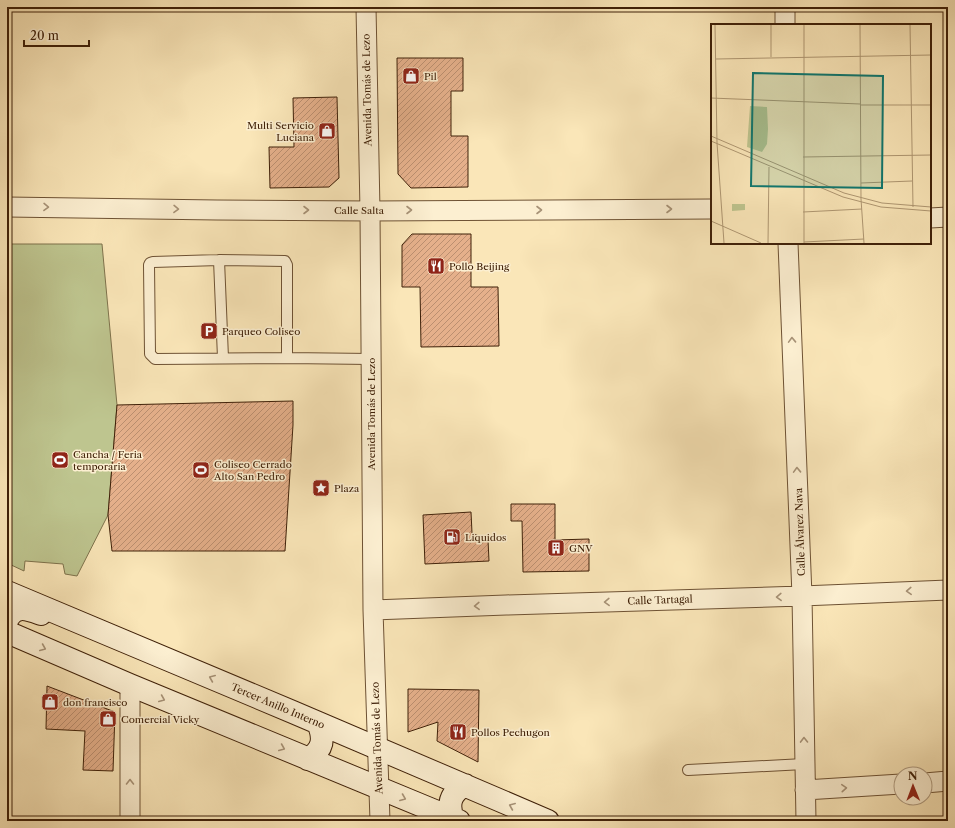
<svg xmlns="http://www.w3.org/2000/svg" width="955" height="828" viewBox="0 0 955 828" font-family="'Libre Caslon Text',serif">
<defs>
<pattern id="building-hatch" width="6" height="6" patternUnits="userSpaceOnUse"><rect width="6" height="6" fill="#e5b08b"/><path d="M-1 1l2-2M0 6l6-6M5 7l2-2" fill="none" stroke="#bb8f70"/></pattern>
</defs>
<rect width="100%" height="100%" fill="#fae6b8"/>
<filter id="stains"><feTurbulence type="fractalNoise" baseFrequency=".005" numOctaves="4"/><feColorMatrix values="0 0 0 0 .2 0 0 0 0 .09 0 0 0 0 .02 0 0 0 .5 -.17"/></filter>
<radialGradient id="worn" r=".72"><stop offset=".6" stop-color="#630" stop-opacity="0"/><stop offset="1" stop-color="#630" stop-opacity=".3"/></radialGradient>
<path fill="#bec58f" stroke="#7e724c" d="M7,244H102L117,405L108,515L77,576L65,574L63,564L25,561L24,571L7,563Z"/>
<path fill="url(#building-hatch)" stroke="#3f2008" d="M397,58H463V91H451V136H468V187L411,188L398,174Z
M337,97L339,178L329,187L270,188L269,147H294L293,98Z
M412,234H471V287H498L499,346L421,347L420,287H402V245Z
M293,401V425L285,551H112L108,515L117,405Z
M511,504H555V540L589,539V571L523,572L522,521H511Z
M471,512L472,533L488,540L489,561L425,564L423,515Z
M47,686L115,712L113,771L83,770L85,731L46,729Z
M408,689L479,690L478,762L437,741L438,722L408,732Z"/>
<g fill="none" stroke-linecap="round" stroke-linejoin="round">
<defs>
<path id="service" d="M219,260L285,261L287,265V358L155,359L150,354L149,265L150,263L153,262Z
M219,260L223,358
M287,358L371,359
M688,770L804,764"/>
<path id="minor" d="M366,7L370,211L373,610L380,821
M785,7V25
M7,207L217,210L370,211L712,209
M930,218L948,217
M788,243L802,596L806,821
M373,610L506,605L802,596L948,590
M925,783L948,781
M805,790L901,784
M130,821V685"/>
<path id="secondary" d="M7,592C188,668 368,743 548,821
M7,620C15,604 27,609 41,614
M7,632L130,685L459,821
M308,759C323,750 325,739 318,723
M453,819C447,803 451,793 465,785"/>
</defs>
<use href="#service" stroke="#6e5234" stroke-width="12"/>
<use href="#minor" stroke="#6e5234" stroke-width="21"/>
<use href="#secondary" stroke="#3f2008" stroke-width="24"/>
<use href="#service" stroke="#fcefd1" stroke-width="10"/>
<use href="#minor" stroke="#fcefd1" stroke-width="19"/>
<use href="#secondary" stroke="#fcefd1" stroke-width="22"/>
</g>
<defs><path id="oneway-chevron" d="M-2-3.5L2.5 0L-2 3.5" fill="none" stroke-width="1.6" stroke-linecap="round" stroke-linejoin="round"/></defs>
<g stroke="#a79277">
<use href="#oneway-chevron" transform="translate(46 207) rotate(1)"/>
<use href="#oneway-chevron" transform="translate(176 209) rotate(1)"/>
<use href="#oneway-chevron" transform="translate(669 209)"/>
<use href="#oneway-chevron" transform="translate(306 210)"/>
<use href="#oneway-chevron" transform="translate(409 210)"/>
<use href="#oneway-chevron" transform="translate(539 210)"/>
<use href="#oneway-chevron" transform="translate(792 340) rotate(-92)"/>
<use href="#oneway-chevron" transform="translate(797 470) rotate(-92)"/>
<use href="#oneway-chevron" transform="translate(909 591) rotate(177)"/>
<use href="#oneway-chevron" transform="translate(779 597) rotate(178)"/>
<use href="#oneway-chevron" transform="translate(607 602) rotate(178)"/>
<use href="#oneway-chevron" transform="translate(477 606) rotate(178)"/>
<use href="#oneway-chevron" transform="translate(43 648) rotate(23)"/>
<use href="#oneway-chevron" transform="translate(212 678) rotate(-157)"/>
<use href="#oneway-chevron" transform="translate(162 699) rotate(23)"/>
<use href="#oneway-chevron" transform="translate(804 740) rotate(-91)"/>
<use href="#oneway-chevron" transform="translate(282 748) rotate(23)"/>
<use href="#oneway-chevron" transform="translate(130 782) rotate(-90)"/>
<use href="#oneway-chevron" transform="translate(844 788) rotate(-4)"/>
<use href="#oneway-chevron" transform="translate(403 798) rotate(22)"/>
<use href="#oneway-chevron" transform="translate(512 806) rotate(-157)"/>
</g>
<defs>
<symbol id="shop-square" viewBox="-11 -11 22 22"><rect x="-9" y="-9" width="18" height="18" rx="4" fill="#8f2418" stroke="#fcefd1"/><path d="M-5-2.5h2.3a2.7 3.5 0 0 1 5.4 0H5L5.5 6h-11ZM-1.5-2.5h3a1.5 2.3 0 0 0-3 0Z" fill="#fff"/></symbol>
<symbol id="restaurant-square" viewBox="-11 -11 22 22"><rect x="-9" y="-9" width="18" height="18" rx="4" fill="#8f2418" stroke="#fcefd1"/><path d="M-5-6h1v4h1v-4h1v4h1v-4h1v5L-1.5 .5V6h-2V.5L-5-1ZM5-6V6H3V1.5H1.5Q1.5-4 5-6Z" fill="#fff"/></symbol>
<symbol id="parking-square" viewBox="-11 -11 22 22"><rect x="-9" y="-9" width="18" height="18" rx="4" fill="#8f2418" stroke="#fcefd1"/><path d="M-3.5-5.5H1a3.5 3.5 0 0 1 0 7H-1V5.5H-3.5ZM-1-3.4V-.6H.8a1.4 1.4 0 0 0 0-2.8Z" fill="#fff"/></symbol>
<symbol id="stadium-square" viewBox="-11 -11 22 22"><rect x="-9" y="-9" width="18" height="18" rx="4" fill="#8f2418" stroke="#fcefd1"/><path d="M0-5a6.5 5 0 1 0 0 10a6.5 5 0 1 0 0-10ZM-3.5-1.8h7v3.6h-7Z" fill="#fff"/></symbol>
<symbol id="sight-square" viewBox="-11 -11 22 22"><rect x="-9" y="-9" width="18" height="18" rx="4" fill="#8f2418" stroke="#fcefd1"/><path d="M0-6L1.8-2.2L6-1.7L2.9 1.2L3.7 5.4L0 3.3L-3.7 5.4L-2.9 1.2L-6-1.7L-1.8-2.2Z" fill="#fff"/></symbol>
<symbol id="fuel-square" viewBox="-11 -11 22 22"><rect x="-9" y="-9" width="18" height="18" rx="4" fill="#8f2418" stroke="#fcefd1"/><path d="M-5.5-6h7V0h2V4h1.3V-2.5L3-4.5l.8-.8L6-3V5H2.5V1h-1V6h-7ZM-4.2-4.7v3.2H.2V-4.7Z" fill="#fff"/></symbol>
<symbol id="building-square" viewBox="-11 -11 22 22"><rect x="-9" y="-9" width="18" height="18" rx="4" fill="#8f2418" stroke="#fcefd1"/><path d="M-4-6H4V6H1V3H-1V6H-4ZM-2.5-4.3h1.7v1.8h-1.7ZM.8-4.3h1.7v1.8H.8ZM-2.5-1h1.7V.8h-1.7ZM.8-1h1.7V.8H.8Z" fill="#fff"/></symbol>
</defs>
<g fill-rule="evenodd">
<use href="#shop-square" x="401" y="66" width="20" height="20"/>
<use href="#shop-square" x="317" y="121" width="20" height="20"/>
<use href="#restaurant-square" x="426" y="256" width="20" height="20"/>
<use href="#parking-square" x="199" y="321" width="20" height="20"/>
<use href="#stadium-square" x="50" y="450" width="20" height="20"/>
<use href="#stadium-square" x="191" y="460" width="20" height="20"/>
<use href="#sight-square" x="311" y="478" width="20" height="20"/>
<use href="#fuel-square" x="442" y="527" width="20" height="20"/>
<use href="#building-square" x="546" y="538" width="20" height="20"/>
<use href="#shop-square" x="40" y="692" width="20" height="20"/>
<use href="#shop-square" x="98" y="709" width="20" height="20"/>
<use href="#restaurant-square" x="448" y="722" width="20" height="20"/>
</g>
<g text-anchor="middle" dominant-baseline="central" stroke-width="3" stroke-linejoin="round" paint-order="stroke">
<g font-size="10" fill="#3f2008" stroke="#fcefd1" text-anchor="start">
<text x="424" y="76">Pil</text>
<text x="314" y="125" text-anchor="end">Multi Servicio<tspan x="314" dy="12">Luciana</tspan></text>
<text x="449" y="266">Pollo Beijing</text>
<text x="222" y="331">Parqueo Coliseo</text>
<text x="73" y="454">Cancha / Feria<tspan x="73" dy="12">temporaria</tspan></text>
<text x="214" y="464">Coliseo Cerrado<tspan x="214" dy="12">Alto San Pedro</tspan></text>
<text x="334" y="488">Plaza</text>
<text x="465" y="537">Liquidos</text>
<text x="569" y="548">GNV</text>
<text x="63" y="702">don francisco</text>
<text x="121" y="719">Comercial Vicky</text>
<text x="471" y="732">Pollos Pechugon</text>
</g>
<g font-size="10" fill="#3f2008" stroke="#fcefd1">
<text transform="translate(367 90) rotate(-91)">Avenida Tomás de Lezo</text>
<text x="359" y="210">Calle Salta</text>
<text transform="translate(371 414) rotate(-90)">Avenida Tomás de Lezo</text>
<text transform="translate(800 532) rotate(-92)">Calle Álvarez Nava</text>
<text transform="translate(660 600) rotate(-2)">Calle Tartagal</text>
<text transform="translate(278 706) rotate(23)">Tercer Anillo Interno</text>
<text transform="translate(377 738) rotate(-92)">Avenida Tomás de Lezo</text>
</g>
</g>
<g transform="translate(711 24)">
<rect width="220" height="220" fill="#fae6b8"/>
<path d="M39,82L56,83L57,105L56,120L51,128L36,123ZM21,180H34V186L21,187Z" fill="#bec58f"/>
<path fill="none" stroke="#af9772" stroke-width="1" d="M4,1L6,119L13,219M93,1V219M149,1L150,175L153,219M199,1L202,183M60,33V1M5,35L220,31M0,74L149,80M149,81H220M0,112L133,169L171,179L220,183M0,117L132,173L170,183L220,187M92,133L220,131M150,159L201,157M92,188L151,185M0,197L50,219M93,218L153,215M57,219L58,143"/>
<path fill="#0f766e" fill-opacity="0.15" stroke="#0f766e" stroke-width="2" d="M42,49L172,52L171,164L40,162Z"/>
<rect width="220" height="220" fill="none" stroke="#3f2008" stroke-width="2"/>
</g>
<rect width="955" height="828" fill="none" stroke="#fae6b8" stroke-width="24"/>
<rect x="8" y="8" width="939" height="812" fill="none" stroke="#3f2008" stroke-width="2"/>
<rect x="12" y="12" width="931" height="804" fill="none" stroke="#3f2008"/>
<g transform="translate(913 786) rotate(359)"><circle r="19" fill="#fcefd1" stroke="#b09c81"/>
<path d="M0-3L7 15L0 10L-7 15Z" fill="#8f2418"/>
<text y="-6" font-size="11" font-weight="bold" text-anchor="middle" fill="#3f2008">N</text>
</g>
<path d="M24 40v6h65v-6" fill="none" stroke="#3f2008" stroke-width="2"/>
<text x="30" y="40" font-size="12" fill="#3f2008" stroke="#fcefd1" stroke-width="3" paint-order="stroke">20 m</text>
<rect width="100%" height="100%" filter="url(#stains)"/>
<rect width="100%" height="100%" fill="url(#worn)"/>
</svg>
